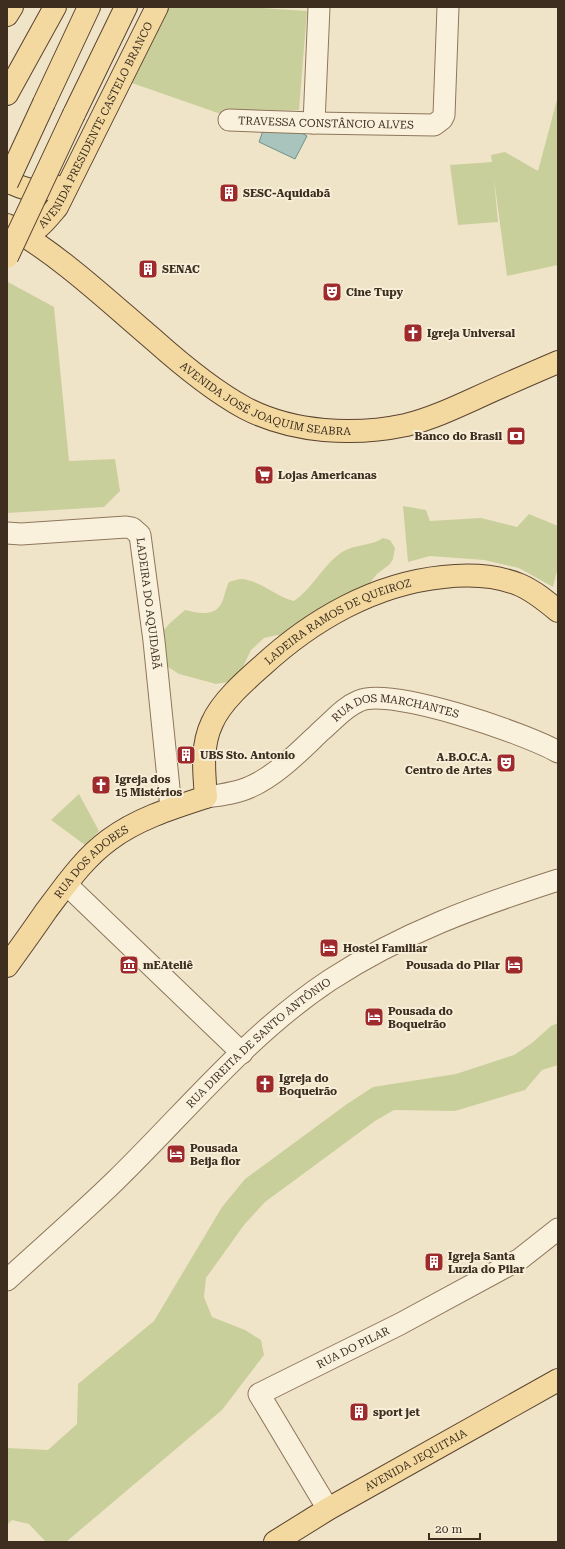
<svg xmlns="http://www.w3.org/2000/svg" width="565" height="1549" viewBox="0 0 565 1549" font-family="'Roboto Serif',serif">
<rect width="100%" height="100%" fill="#f0e4c8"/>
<path fill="#c9cf9b" d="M170,7H246L307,11L299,110L218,113L132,83Z
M558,96V265L507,276L494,179L498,222L458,225L450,165L492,162L491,155L505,152L538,171Z
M8,282L54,307L69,461L115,459L120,491L104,507L7,513Z
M403,506L426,510L430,521L481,518L517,527L529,514L558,526V567L553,587L519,568L484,560L430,556L408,562Z
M383,538L390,540L395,548L393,559L390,564L377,574L360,595L296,639L277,635L264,638L251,650L238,677L234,681L216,684L179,674L165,665L158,637L169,624L185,610C197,613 214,617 221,604C225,597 225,589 229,582C233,581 238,579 242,579C261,581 276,597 294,601C313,588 322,566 342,552C355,544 372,546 383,538Z
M79,794L99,831L85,845L51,820Z
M558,1023V1065L542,1070L525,1090L455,1111L394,1110L375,1121L265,1202L244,1225L206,1278L204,1297L212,1317L245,1330L261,1340L264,1355L222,1410L66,1542H46L29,1524L12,1520L7,1525V1448L48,1450L77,1424L78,1384L154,1321L222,1207L245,1179L347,1104L373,1087L456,1074L514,1055L532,1043L551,1026Z"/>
<path fill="#a9c4bc" stroke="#6f938a" d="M265,125L289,126L307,136L295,159L259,142Z"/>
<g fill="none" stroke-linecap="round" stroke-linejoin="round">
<defs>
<g id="minor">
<path id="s1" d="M229,120L314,123L434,125L442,119L444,115L448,7"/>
<path d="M314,123L319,7"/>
<path id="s2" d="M7,533L21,534L126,527L132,528L140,535L154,641L171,808"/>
<path id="s3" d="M206,797C221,795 237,793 250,787C276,776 301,750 321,731C333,721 344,707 359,701C389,686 527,734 558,752"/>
<path d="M66,884L242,1053"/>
<path id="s4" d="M7,1280C43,1247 80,1215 115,1181C185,1113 247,1035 330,980C402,933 477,906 558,880"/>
<path id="s5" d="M328,1509L259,1394L400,1324L520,1259L558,1229"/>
</g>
<g id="major">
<path d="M7,15L12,7"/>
<path d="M7,94L55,7"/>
<path d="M44,103L89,7"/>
<path d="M74,114L126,7"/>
<path d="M7,181C23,189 37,194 55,186"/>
<path id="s6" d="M7,225C61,256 107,300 154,340C182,365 212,390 245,408C293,433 354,436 406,425C430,419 452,409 474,399C502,386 530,374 558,362"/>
<path id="s7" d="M12,238C36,234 42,225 57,207L157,7"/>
<path id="s8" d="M7,966C20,948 33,930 46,911C65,886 83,859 109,840C137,819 172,808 206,797C204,772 201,746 212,723C221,702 245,681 262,666C312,620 374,584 443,577C469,574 496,575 520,585C534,591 546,601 558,611"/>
<path id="s9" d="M275,1542L328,1509L558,1380"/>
</g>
</defs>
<use href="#minor" stroke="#8d765c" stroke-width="23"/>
<use href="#major" stroke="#5b4430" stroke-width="24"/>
<use href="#minor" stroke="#faf1dc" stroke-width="21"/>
<use href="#major" stroke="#f3d9a0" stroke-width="22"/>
<defs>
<path id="major-bridge" d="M7,183L44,103
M7,257L74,114"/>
</defs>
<use href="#major-bridge" stroke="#5b4430" stroke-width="24" stroke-linecap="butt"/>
<use href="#major-bridge" stroke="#f3d9a0" stroke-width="22"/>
</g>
<defs>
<symbol id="building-square" viewBox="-11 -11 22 22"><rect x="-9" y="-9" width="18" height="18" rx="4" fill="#9e2a2b" stroke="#f7eed8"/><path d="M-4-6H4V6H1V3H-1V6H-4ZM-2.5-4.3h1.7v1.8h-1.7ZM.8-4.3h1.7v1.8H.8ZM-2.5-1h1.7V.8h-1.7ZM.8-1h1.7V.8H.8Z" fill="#fff"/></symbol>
<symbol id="theatre-square" viewBox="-11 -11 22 22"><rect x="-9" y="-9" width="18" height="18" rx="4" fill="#9e2a2b" stroke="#f7eed8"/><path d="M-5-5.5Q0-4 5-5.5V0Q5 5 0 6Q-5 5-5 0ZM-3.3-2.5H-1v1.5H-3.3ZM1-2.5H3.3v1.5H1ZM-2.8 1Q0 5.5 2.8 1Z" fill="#fff"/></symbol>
<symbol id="church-square" viewBox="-11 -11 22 22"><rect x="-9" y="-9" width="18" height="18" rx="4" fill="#9e2a2b" stroke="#f7eed8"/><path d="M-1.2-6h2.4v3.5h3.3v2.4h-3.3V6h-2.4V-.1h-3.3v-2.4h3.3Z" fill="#fff"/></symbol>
<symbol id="bank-square" viewBox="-11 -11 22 22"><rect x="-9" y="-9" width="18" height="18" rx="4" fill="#9e2a2b" stroke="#f7eed8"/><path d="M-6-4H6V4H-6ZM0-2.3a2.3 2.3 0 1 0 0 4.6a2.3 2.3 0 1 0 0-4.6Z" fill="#fff"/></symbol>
<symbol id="supermarket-square" viewBox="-11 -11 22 22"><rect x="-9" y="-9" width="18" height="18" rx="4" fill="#9e2a2b" stroke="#f7eed8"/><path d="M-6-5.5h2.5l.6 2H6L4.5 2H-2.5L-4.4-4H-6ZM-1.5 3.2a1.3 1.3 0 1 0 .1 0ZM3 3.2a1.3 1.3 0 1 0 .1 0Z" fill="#fff"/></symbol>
<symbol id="hotel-square" viewBox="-11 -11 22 22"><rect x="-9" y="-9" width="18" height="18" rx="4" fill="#9e2a2b" stroke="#f7eed8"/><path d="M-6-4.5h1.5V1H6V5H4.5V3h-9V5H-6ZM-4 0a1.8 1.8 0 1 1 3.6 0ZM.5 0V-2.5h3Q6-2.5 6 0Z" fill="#fff"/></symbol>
<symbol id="museum-square" viewBox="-11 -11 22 22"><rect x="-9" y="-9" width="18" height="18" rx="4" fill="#9e2a2b" stroke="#f7eed8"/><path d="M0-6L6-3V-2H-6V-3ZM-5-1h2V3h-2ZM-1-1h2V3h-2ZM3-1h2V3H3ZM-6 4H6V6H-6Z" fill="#fff"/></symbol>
</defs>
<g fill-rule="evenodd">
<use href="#building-square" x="218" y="182" width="22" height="22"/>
<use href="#building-square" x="137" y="258" width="22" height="22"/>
<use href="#theatre-square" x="321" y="281" width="22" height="22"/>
<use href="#church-square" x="402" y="322" width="22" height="22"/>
<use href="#bank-square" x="505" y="425" width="22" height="22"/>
<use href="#supermarket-square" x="253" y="464" width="22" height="22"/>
<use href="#building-square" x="175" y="744" width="22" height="22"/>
<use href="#theatre-square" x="495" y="752" width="22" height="22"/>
<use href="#church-square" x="90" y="774" width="22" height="22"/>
<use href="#hotel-square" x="318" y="937" width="22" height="22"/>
<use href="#museum-square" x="118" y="954" width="22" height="22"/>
<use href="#hotel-square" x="503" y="954" width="22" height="22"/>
<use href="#hotel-square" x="363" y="1006" width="22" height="22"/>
<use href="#church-square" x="254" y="1073" width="22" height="22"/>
<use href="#hotel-square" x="165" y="1143" width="22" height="22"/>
<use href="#building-square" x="423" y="1251" width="22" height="22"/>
<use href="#building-square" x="348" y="1401" width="22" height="22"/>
</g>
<g text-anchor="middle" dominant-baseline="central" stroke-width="4" stroke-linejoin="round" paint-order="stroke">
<g font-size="11" fill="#3d2e20" stroke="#f7eed8">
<text stroke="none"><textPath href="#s1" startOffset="97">TRAVESSA CONSTÂNCIO ALVES</textPath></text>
<text stroke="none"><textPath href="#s7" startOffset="147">AVENIDA PRESIDENTE CASTELO BRANCO</textPath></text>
<text stroke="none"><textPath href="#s6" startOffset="317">AVENIDA JOSÉ JOAQUIM SEABRA</textPath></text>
<text stroke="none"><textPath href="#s2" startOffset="205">LADEIRA DO AQUIDABÃ</textPath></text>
<text stroke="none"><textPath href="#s8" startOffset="510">LADEIRA RAMOS DE QUEIROZ</textPath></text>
<text stroke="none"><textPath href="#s3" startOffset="220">RUA DOS MARCHANTES</textPath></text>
<text stroke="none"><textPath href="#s8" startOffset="135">RUA DOS ADOBES</textPath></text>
<text stroke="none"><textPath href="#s4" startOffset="346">RUA DIREITA DE SANTO ANTÔNIO</textPath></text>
<text stroke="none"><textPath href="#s5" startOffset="239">RUA DO PILAR</textPath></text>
<text stroke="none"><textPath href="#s9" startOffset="163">AVENIDA JEQUITAIA</textPath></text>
</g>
<g font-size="11" font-weight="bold" fill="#3d2e20" stroke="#f7eed8" text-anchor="start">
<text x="243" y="193">SESC-Aquidabã</text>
<text x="162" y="269">SENAC</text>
<text x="346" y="292">Cine Tupy</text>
<text x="427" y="333">Igreja Universal</text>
<text x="502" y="436" text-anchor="end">Banco do Brasil</text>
<text x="278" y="475">Lojas Americanas</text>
<text x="200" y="755">UBS Sto. Antonio</text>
<text x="492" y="757" text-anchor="end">A.B.O.C.A.<tspan x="492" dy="13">Centro de Artes</tspan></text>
<text x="115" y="779">Igreja dos<tspan x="115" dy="13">15 Mistérios</tspan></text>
<text x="343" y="948">Hostel Familiar</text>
<text x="143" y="965">mEAteliê</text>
<text x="500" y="965" text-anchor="end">Pousada do Pilar</text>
<text x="388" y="1011">Pousada do<tspan x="388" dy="13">Boqueirão</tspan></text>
<text x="279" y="1078">Igreja do<tspan x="279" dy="13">Boqueirão</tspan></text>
<text x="190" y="1148">Pousada<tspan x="190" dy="13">Beija flor</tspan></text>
<text x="448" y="1256">Igreja Santa<tspan x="448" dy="13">Luzia do Pilar</tspan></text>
<text x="373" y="1412">sport jet</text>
</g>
</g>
<rect width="565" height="1549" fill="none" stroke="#3d2e20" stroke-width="16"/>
<path d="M429 1533v6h51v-6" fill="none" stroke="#3d2e20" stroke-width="2"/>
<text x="435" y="1533" font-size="12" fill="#3d2e20" stroke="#f7eed8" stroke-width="3" paint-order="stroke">20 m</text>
</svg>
